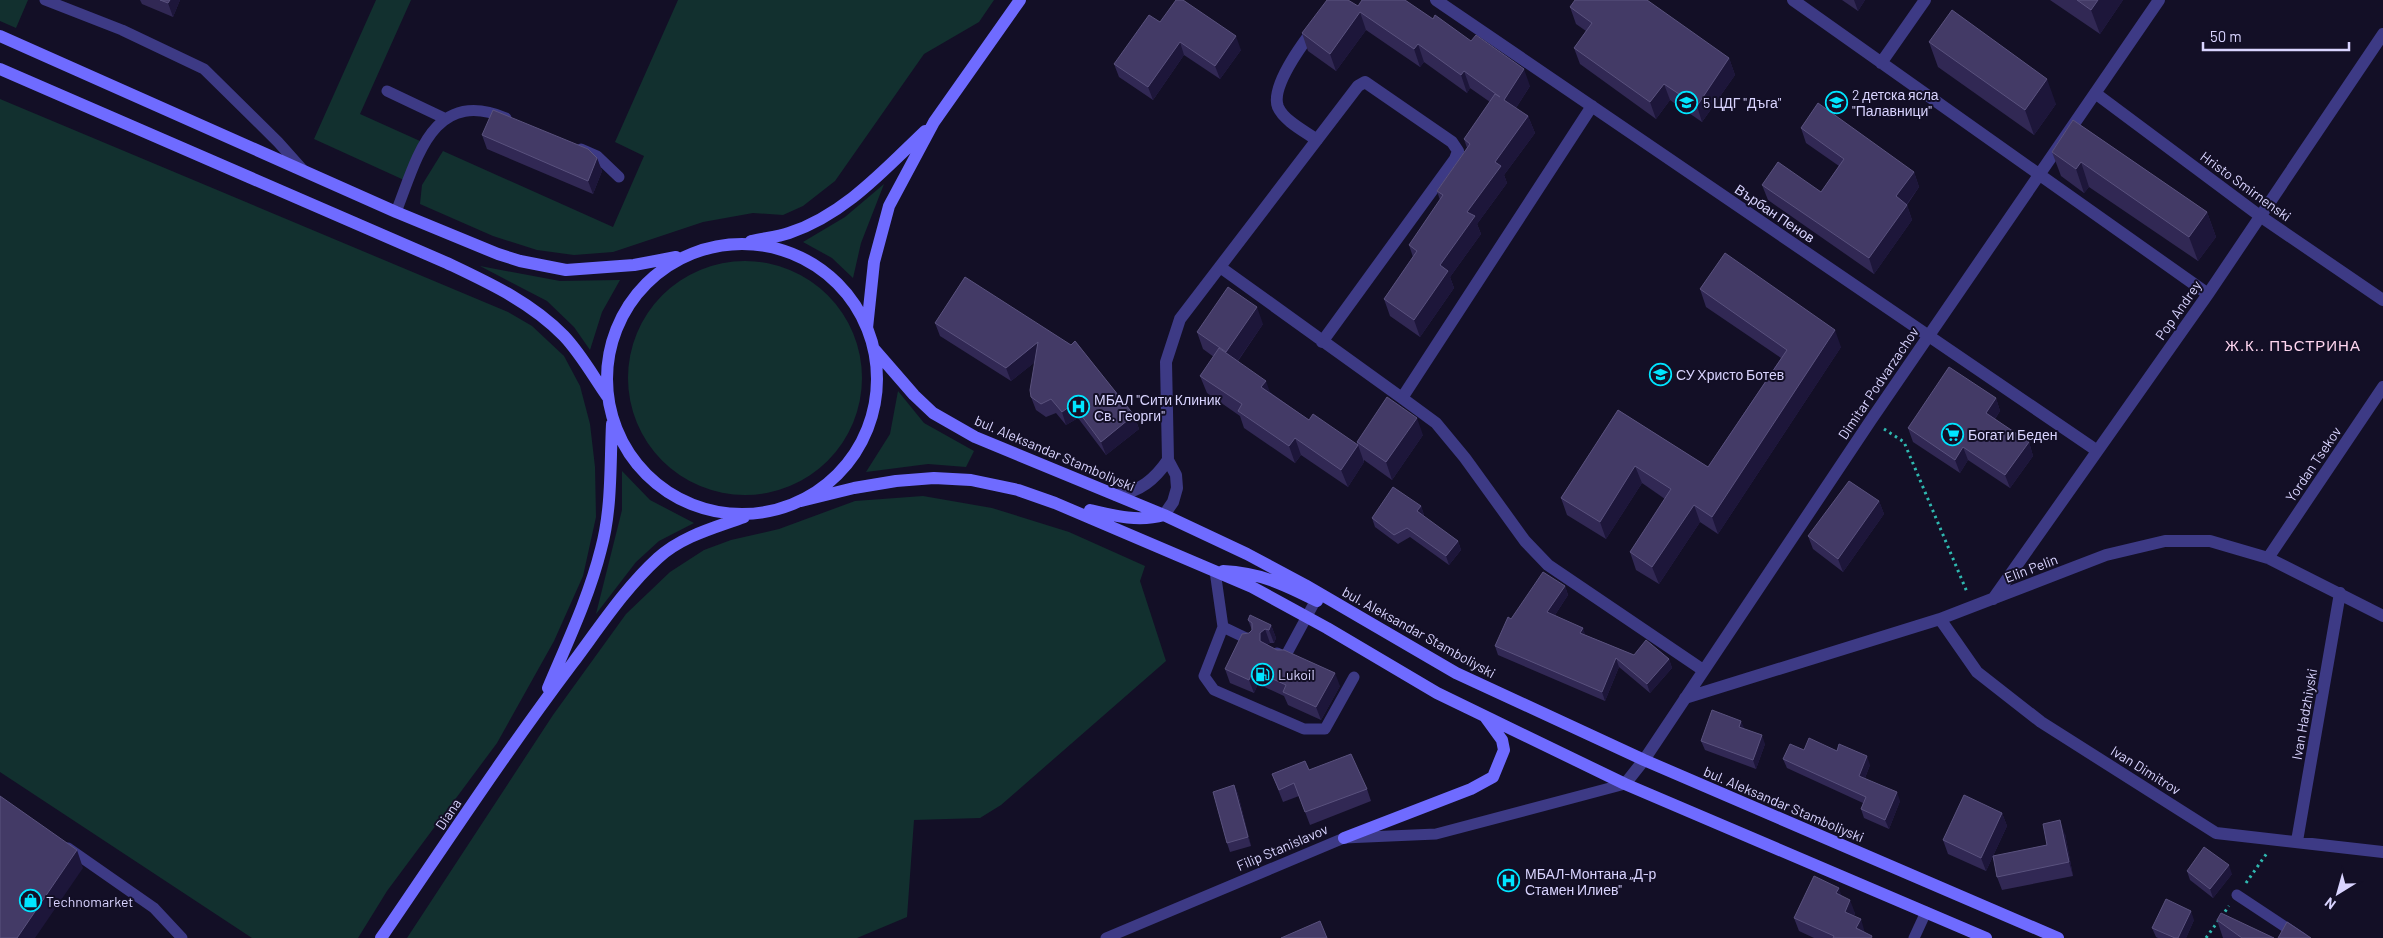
<svg xmlns="http://www.w3.org/2000/svg" width="2383" height="938" viewBox="0 0 2383 938" font-family="Barlow,sans-serif">
<rect width="100%" height="100%" fill="#130f26"/>
<path fill="#12302f" d="M0,0H28L16,28L0,21Z
M376,0H411L360,114L420,141L404,180L314,139Z
M678,0H994L979,22L924,54L835,181L803,206L783,215L753,213L703,222L613,252L574,255L537,250L493,236L420,204L422,185L443,151L613,227L644,156L615,142Z
M0,99L508,312L532,326L564,356L580,386L590,424L595,467L596,517L583,576L554,641L497,743L387,891L358,938H252L0,772Z
M884,184L861,243L853,278L832,258L803,242L845,217Z
M628 378a117 117 0 1 1 234 0a117 117 0 1 1-234 0Z
M480,266L560,281L620,280L602,312L590,350L574,327L547,301Z
M898,391L924,423L974,451L966,467L928,464L866,472L890,434Z
M622,471L650,500L694,523L659,541L636,562L596,614L622,510Z
M923,496L992,508L1069,532L1145,566L1140,581L1166,661L1001,805L980,818L914,820L907,917L857,938H407L553,715L626,614L670,572L704,550L731,540L779,529L855,501Z"/>
<g fill="none" stroke-linecap="round" stroke-linejoin="round">
<path stroke="#2fb8b0" stroke-width="3" stroke-dasharray="2.5 4" stroke-linecap="butt" d="M1884,429L1904,442L1967,592
M2246,883L2267,853
M2206,938L2229,906"/>
<path stroke="#3d3a85" stroke-width="11" d="M45,0L122,30L204,69L278,142L303,170
M387,91L446,119
M581,149L597,156L619,177
M396,212C417,159 432,87 506,118
M1215,571L1223,627L1204,676L1214,690L1304,729H1325L1354,677
M1223,627L1250,640
M1277,653L1285,657L1319,594
M68,848L154,908L182,938
M2237,895L2302,938
M1106,938L1344,838L1436,834L1625,784
M1914,938L1926,912"/>
<path stroke="#3d3a85" stroke-width="12" d="M1436,0L2096,450
M1793,0L2208,294
M1881,63L1925,0
M2095,93L2260,216L2383,300
M1592,106L1402,398L1436,423L1465,458L1525,541L1548,565L1703,670
M1317,140C1306,132 1284,121 1278,107C1268,82 1321,20 1336,0
M1220,267L1402,398
M1116,495C1140,492 1155,479 1168,460
M1164,515L1173,502L1177,488L1176,475L1168,460L1166,362L1180,319L1358,86L1365,82L1452,142L1458,151L1455,159L1322,342
M2268,558L2383,387
M1993,599L2208,294L2383,34
M1940,619L1977,672L2041,722L2216,833L2383,852
M1685,698L1940,619L2106,555L2165,541H2210L2268,558L2383,616
M1625,784L1644,760L1871,420L2159,0
M2297,841L2340,593"/>
<path stroke="#6f6bff" stroke-width="12" d="M0,36L396,212L498,254L520,261L566,270L634,265L676,257
M0,69L447,263C489,283 531,302 564,336C581,354 593,376 607,396
M751,241C764,238 777,237 789,233C844,215 884,170 925,131
M607 379a135 135 0 1 1 270 0a135 135 0 1 1-270 0Z
M867,328L874,262L889,206L934,122L1020,0
M874,349L914,395L933,413L975,437L1164,515L1247,554L1305,585L1456,673L1644,760L2058,938
M801,501L854,488L896,481L934,478L971,480L1018,490L1055,503L1252,587L1327,628L1437,693L1625,784L1986,938
M1090,510C1115,516 1139,522 1164,515
M1223,571C1261,573 1283,584 1317,601
M548,688C567,643 589,597 601,549C612,509 610,465 612,424
M1344,838L1471,789L1493,777L1504,750L1502,740L1486,718
M381,938C444,846 505,753 572,664C599,628 625,588 658,558C682,536 714,528 744,517"/>
</g>
<path fill="#312854" d="M140,0H180L173,17L142,4Z
M1842,0H1865L1858,11Z
M2050,0H2123L2100,34Z
M1358,6L1530,86L1516,108L1528,116L1535,133L1504,175L1507,183L1477,224L1481,234L1450,277L1454,288L1420,337L1390,316L1384,299L1413,257L1409,245L1440,200L1437,191L1467,148L1464,139L1490,102L1470,88L1467,93L1424,62L1420,67L1366,30L1336,71L1308,51L1302,33Z
M1570,7L1729,58L1735,75L1702,122L1670,100L1656,119L1580,64L1574,48L1586,31L1576,24Z
M1160,22L1241,50L1220,79L1184,55L1153,100L1119,77L1114,64Z
M1929,42L2056,104L2034,135L1938,67Z
M2073,120L2207,212L2216,237L2198,261L2089,187L2084,193L2061,176L2052,152Z
M1801,128L1914,172L1919,187L1907,205L1912,220L1874,274L1768,200L1762,185L1821,192L1839,166L1806,143Z
M482,135L597,158L602,171L593,194L487,149Z
M965,277L1134,415L1139,429L1106,455L1078,418L1066,425L1056,413L1046,417L1036,410L1031,397L1035,362L1011,381L940,336L935,323Z
M1700,289L1841,347L1718,534L1700,522L1659,584L1636,570L1630,552L1665,499L1642,483L1606,539L1567,515L1561,498L1618,410L1708,467L1781,358L1706,307Z
M1263,324L1238,361L1271,393L1309,420L1357,445V442L1423,435L1392,480L1364,460V462L1348,487L1301,455L1295,463L1244,428L1240,416L1207,393L1200,376L1214,357L1203,349L1197,332Z
M1996,398L2000,411L1995,419L2029,442L2033,456L2010,488L1968,460L1960,473L1913,442L1908,428Z
M1879,501L1884,514L1843,572L1813,549L1808,536Z
M1421,506L1424,515L1423,516L1458,541L1461,550L1449,565L1410,537L1398,544L1375,527L1372,518Z
M1565,586L1568,595L1555,615L1585,635L1634,655L1669,659L1672,668L1650,693L1619,667L1605,701L1498,655L1495,646L1511,619Z
M1248,620L1271,625L1276,638L1274,643H1270L1267,645L1340,686L1321,720L1288,705L1284,696L1258,684L1254,693L1230,683L1225,669L1252,630Z
M1744,729L1765,744L1756,769L1705,750L1701,741Z
M1804,750L1870,765L1865,778L1900,801L1889,829L1864,818L1861,809L1863,803L1787,768L1783,759Z
M1309,770L1367,789L1371,801L1310,825L1299,796L1283,802L1272,774Z
M1234,785L1238,794L1251,846L1230,852L1227,843Z
M2002,813L2007,826L1993,856L2047,845L2065,834L2073,876L2002,890L1997,877L1993,856L1986,871L1948,854L1943,840Z
M2187,871L2232,874L2213,898L2190,880Z
M1841,896L1855,913L1854,916L1865,933L1873,938H1814L1799,931L1794,918Z
M2194,920L2186,938H2158L2156,937L2152,928Z
M2217,920L2274,938H2223Z"/>
<path fill="#1d163a" d="M170,0H180L173,17L168,3Z
M1854,0H1865L1858,11Z
M2098,0H2123L2100,34L2091,10Z
M1360,12L1366,30L1336,71L1330,54Z
M1236,36L1241,50L1220,79L1215,66Z
M1180,42L1184,55L1153,100L1148,87Z
M1418,44L1424,62L1420,67L1414,49Z
M1729,58L1735,75L1702,122L1697,106Z
M1524,69L1530,86L1510,117L1504,100Z
M1464,71L1470,88L1467,93L1461,75Z
M2047,79L2056,104L2034,135L2025,110Z
M1664,84L1670,100L1656,119L1650,102Z
M1528,116L1535,133L1504,175L1507,183L1477,224L1481,234L1450,277L1454,288L1420,337L1414,320L1440,265L1467,212L1495,162Z
M597,158L602,171L593,194L588,181Z
M2081,162L2089,187L2084,193L2076,169Z
M1914,172L1919,187L1901,212L1896,196Z
M1907,205L1912,220L1874,274L1869,258Z
M2207,212L2216,237L2198,261L2189,237Z
M1257,307L1263,324L1232,369L1226,352Z
M1835,330L1841,347L1718,534L1712,517Z
M1038,342L1043,356L1011,381L1006,368Z
M1266,381L1272,398L1261,387Z
M1996,398L2000,411L1990,426L1986,413Z
M1073,404L1078,418L1066,425L1062,412Z
M1134,415L1139,429L1106,455L1101,442Z
M1417,418L1423,435L1392,480L1386,462Z
M1295,438L1301,455L1295,463L1289,446Z
M2029,442L2033,456L2010,488L2005,475Z
M1358,445L1364,462L1348,487L1341,470Z
M1963,447L1968,460L1960,473L1955,460Z
M1635,466L1642,483L1606,539L1600,522Z
M1879,501L1884,514L1843,572L1838,559Z
M1694,505L1700,522L1659,584L1652,567Z
M1421,506L1424,515L1420,520L1417,511Z
M1458,541L1461,550L1449,565L1446,556Z
M1565,586L1568,595L1551,621L1547,612Z
M1271,625L1276,638L1274,643L1269,630Z
M1583,628L1586,637L1580,633Z
M1265,629L1270,643L1265,646L1260,641V633Z
M1616,658L1619,667L1605,701L1602,692Z
M1669,659L1672,668L1650,693L1647,684Z
M1253,670L1258,684L1254,693L1249,680Z
M1335,673L1340,686L1321,720L1316,707Z
M1741,721L1745,730L1739,727Z
M1762,735L1765,744L1756,769L1753,760Z
M1867,756L1870,765L1862,785L1859,776Z
M1234,785L1238,794L1251,846L1248,837Z
M1897,792L1900,801L1889,829L1885,820Z
M2002,813L2007,826L1986,871L1981,858Z
M2060,820L2065,834L2073,876L2069,862Z
M77,850L83,868L35,938H17Z
M2229,865L2232,874L2213,898L2210,889Z
M1839,888L1843,901L1836,893Z
M1850,900L1855,913L1850,925L1845,912Z
M2191,911L2194,920L2186,938H2178Z
M1861,919L1865,933L1856,928Z"/>
<path fill="#433a66" stroke="#5a527e" d="M160,0H170L168,3Z
M1176,0H1183L1236,36L1215,66L1180,42L1148,87L1114,64L1149,15L1160,22Z
M1327,0H1348L1358,6L1362,0H1405L1433,19L1435,15L1471,41L1476,35L1524,69L1504,100L1528,116L1495,162L1501,166L1467,212L1475,216L1440,265L1448,271L1414,320L1384,299L1417,251L1409,245L1443,195L1437,191L1470,144L1464,139L1495,94L1500,97L1464,71L1461,75L1418,44L1414,49L1360,12L1330,54L1302,33Z
M1575,0H1647L1729,58L1697,106L1664,84L1650,102L1574,48L1592,23L1570,7Z
M2077,0H2098L2091,10Z
M1952,10L2047,79L2025,110L1929,42Z
M1818,103L1914,172L1896,196L1907,205L1869,258L1762,185L1778,162L1821,192L1844,159L1801,128Z
M493,110L588,149L597,158L588,181L482,135Z
M2073,120L2207,212L2189,237L2081,162L2076,169L2052,152Z
M1725,253L1835,330L1712,517L1694,505L1652,567L1630,552L1671,489L1635,466L1600,522L1561,498L1618,410L1708,467L1787,350L1700,289Z
M965,277L1071,345L1075,341L1134,415L1101,442L1073,404L1062,412L1051,399L1041,404L1031,397L1030,390L1038,342L1006,368L935,323Z
M1228,287L1257,307L1226,352L1197,332Z
M1219,348L1266,381L1261,387L1309,420L1313,414L1358,445L1341,470L1295,438L1289,446L1238,411L1242,404L1200,376Z
M1949,367L1996,398L1986,413L2029,442L2005,475L1963,447L1955,460L1908,428Z
M1387,397L1417,418L1386,462L1357,442Z
M1849,481L1879,501L1838,559L1808,536Z
M1393,487L1421,506L1417,511L1458,541L1446,556L1407,528L1394,535L1372,518Z
M1543,572L1565,586L1547,612L1583,628L1580,633L1634,655L1646,640L1669,659L1647,684L1616,658L1602,692L1495,646L1508,617L1511,619Z
M1250,615L1271,625L1269,630L1265,629L1260,633V641L1277,650H1284L1335,673L1316,707L1283,692L1286,685L1253,670L1249,680L1225,669L1242,634L1249,633L1252,630V623L1248,620Z
M1712,710L1741,721L1739,727L1762,735L1753,760L1701,741Z
M1809,738L1837,751L1839,744L1867,756L1859,776L1897,792L1885,820L1861,809L1866,797L1783,759L1790,744L1804,750Z
M1351,754L1367,789L1305,812L1294,783L1279,790L1272,774L1305,761L1309,770Z
M1234,785L1248,837L1227,843L1213,792Z
M1964,795L2002,813L1981,858L1943,840Z
M0,796L77,850L17,938H0Z
M2060,820L2069,862L1997,877L1993,856L2047,845L2043,824Z
M2204,847L2229,865L2210,889L2187,871Z
M1814,876L1839,888L1836,893L1850,900L1845,912L1861,919L1856,928L1872,936L1871,938H1833L1834,936L1794,918Z
M2166,899L2191,911L2178,938H2175L2152,928Z
M2221,913L2274,938H2242L2217,920Z
M1320,921L1327,938H1281Z
M2287,922L2311,938H2278Z"/>
<defs>
<symbol id="school-ring" viewBox="-11 -11 22 22"><circle r="9.5" fill="#130f26" stroke="#00e5ff" stroke-width="1.5"/><path d="M0-5L7-2L0 1L-7-2ZM-4 1L0 2.5L4 1V4Q0 6-4 4Z" fill="#00e5ff"/></symbol>
<symbol id="hospital-ring" viewBox="-11 -11 22 22"><circle r="9.5" fill="#130f26" stroke="#00e5ff" stroke-width="1.5"/><path d="M-5-5h3v3.5h4V-5h3V5h-3V1.5h-4V5h-3Z" fill="#00e5ff"/></symbol>
<symbol id="supermarket-ring" viewBox="-11 -11 22 22"><circle r="9.5" fill="#130f26" stroke="#00e5ff" stroke-width="1.5"/><path d="M-6-5.5h2.5l.6 2H6L4.5 2H-2.5L-4.4-4H-6ZM-1.5 3.2a1.3 1.3 0 1 0 .1 0ZM3 3.2a1.3 1.3 0 1 0 .1 0Z" fill="#00e5ff"/></symbol>
<symbol id="fuel-ring" viewBox="-11 -11 22 22"><circle r="9.5" fill="#130f26" stroke="#00e5ff" stroke-width="1.5"/><path d="M-5.5-6h7V0h2V4h1.3V-2.5L3-4.5l.8-.8L6-3V5H2.5V1h-1V6h-7ZM-4.2-4.7v3.2H.2V-4.7Z" fill="#00e5ff"/></symbol>
<symbol id="shop-ring" viewBox="-11 -11 22 22"><circle r="9.5" fill="#130f26" stroke="#00e5ff" stroke-width="1.5"/><path d="M-5-2.5h2.3a2.7 3.5 0 0 1 5.4 0H5L5.5 6h-11ZM-1.5-2.5h3a1.5 2.3 0 0 0-3 0Z" fill="#00e5ff"/></symbol>
</defs>
<g fill-rule="evenodd">
<use href="#school-ring" x="1674" y="90" width="25" height="25"/>
<use href="#school-ring" x="1824" y="90" width="25" height="25"/>
<use href="#school-ring" x="1648" y="362" width="25" height="25"/>
<use href="#hospital-ring" x="1066" y="394" width="25" height="25"/>
<use href="#supermarket-ring" x="1940" y="422" width="25" height="25"/>
<use href="#fuel-ring" x="1250" y="662" width="25" height="25"/>
<use href="#hospital-ring" x="1496" y="868" width="25" height="25"/>
<use href="#shop-ring" x="18" y="888" width="25" height="25"/>
</g>
<g text-anchor="middle" dominant-baseline="central" stroke-width="4" stroke-linejoin="round" paint-order="stroke">
<g font-size="14" fill="#d9d4ff" stroke="#130f26" text-anchor="start">
<text x="1852" y="94">2 детска ясла<tspan x="1852" dy="16">"Палавници"</tspan></text>
<text x="1703" y="102">5 ЦДГ "Дъга"</text>
<text x="1676" y="374">СУ Христо Ботев</text>
<text x="1094" y="399">МБАЛ "Сити Клиник<tspan x="1094" dy="16">Св. Георги"</tspan></text>
<text x="1968" y="434">Богат и Беден</text>
<text x="1278" y="674">Lukoil</text>
<text x="1525" y="873">МБАЛ-Монтана „Д-р<tspan x="1525" dy="16">Стамен Илиев"</tspan></text>
<text x="46" y="901">Technomarket</text>
</g>
<g font-size="14" fill="#d9d4ff" stroke="#130f26">
<text transform="translate(2246 186) rotate(36)">Hristo Smirnenski</text>
<text transform="translate(1775 213) rotate(34)">Върбан Пенов</text>
<text transform="translate(2178 310) rotate(-55)">Pop Andrey</text>
<text transform="translate(1878 383) rotate(-56)">Dimitar Podvarzachov</text>
<text transform="translate(1055 453) rotate(23)">bul. Aleksandar Stamboliyski</text>
<text transform="translate(2313 464) rotate(-56)">Yordan Tsekov</text>
<text transform="translate(2031 568) rotate(-21)">Elin Pelin</text>
<text transform="translate(1419 632) rotate(29)">bul. Aleksandar Stamboliyski</text>
<text transform="translate(2304 714) rotate(-80)">Ivan Hadzhiyski</text>
<text transform="translate(2146 770) rotate(32)">Ivan Dimitrov</text>
<text transform="translate(1784 804) rotate(23)">bul. Aleksandar Stamboliyski</text>
<text transform="translate(448 814) rotate(-56)">Diana</text>
<text transform="translate(1282 847) rotate(-23)">Filip Stanislavov</text>
</g>
<g font-size="15" letter-spacing="1" fill="#ffd6f0" stroke="#130f26">
<text x="2293" y="345">Ж.К.. ПЪСТРИНА</text>
</g>
</g>
<g transform="translate(2338 893) rotate(217)" stroke="#130f26" stroke-width="4" paint-order="stroke">
<path d="M0-4L9 19L0 12L-9 19Z" fill="#d9d4ff"/>
<text y="-8" font-size="14" font-weight="bold" text-anchor="middle" fill="#d9d4ff">N</text>
</g>
<path d="M2203 42v8h146v-8" fill="none" stroke="#d9d4ff" stroke-width="2.5"/>
<text x="2210" y="42" font-size="15" fill="#d9d4ff" stroke="#130f26" stroke-width="4" paint-order="stroke">50 m</text>
</svg>
